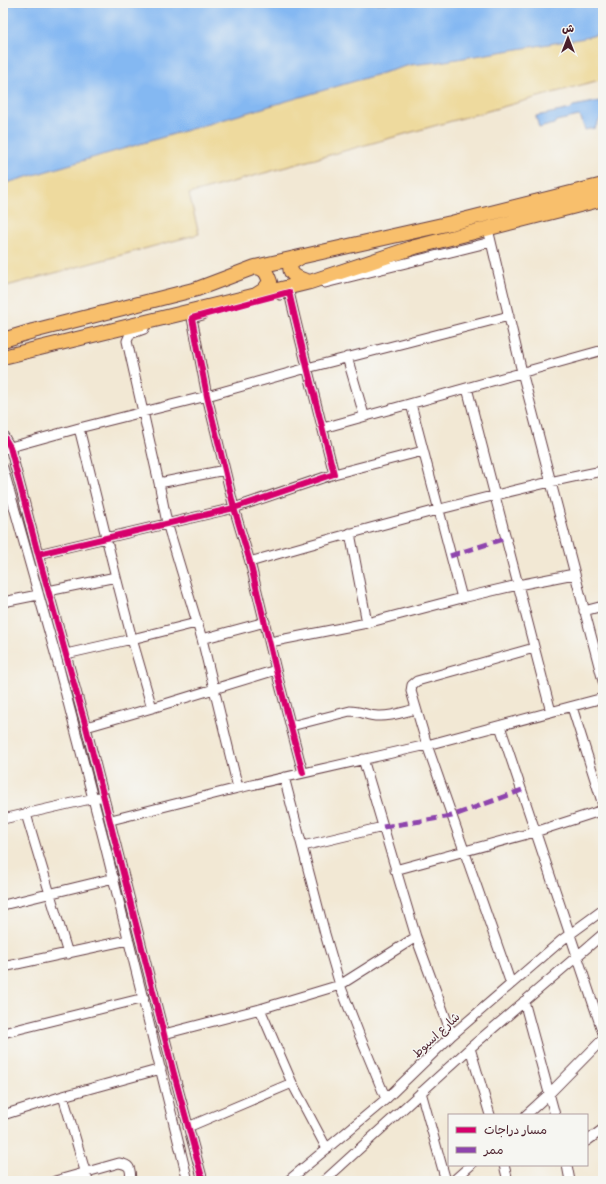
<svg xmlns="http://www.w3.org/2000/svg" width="606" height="1184" viewBox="0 0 606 1184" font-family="Itim,'Playpen Sans Arabic',sans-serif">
<rect width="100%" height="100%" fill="#f6f6f2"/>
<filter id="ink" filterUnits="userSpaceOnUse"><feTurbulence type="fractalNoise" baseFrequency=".025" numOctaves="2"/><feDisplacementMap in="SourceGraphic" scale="8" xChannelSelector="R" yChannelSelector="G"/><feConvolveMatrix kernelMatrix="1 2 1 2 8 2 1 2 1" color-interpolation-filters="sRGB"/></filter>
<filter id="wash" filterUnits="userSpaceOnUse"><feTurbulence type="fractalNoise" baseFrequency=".012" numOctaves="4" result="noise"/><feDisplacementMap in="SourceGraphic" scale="16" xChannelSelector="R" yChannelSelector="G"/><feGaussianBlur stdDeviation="0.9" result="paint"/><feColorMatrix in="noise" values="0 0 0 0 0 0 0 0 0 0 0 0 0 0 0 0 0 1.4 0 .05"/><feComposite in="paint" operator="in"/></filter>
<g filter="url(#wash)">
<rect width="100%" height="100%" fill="#f2e8d4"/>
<path fill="#eeda9e" stroke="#9c7c64" d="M603,3V79L189,194L199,234L3,287V174Z"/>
<path fill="#84b8f2" stroke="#676c8e" d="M3,3H603V33L585,38L439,62L410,65L3,184Z
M600,101L603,114L595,128L585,130L581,118L579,116L556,121L554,124L539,128L536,116L571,109L573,106Z"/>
</g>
<g filter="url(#ink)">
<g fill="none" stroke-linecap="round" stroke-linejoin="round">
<defs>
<path id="minor" d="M488,229L522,372L603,681
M325,283L491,242
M203,315L192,318L207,396L225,470L234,508L250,562L276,670L303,773
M144,329L130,334L127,341L159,483L225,470
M347,357L364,415
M467,388L551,712
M411,404L462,598L518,585L574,574
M323,428L603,350
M3,435L10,447L38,554L86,727L173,1070L203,1181
M3,449L79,428L207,396L307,368L509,316
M3,468L57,660L103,837L188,1181
M334,474L423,451
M159,483L167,523L202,639L238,788
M350,533L367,623
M38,554L234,508L334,474C319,414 303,353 289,292L280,295
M250,562C314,543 377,526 441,509C495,495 548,481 603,471
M116,577L132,639L196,623
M48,591L116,577L79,428
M3,602L38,595
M584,611L603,606
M202,639L265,622
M270,642L367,623L462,598
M66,654L132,639L152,708L276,670
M572,707L603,805
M291,726L350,711C361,711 368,716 378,716C391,717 403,712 416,709
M500,726L603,1033
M86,727L152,708
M363,759L416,937L452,1035
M284,777L325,934L340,985L359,1034L386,1099
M26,814L68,954
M3,819L99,797
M111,820L238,788L427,745L411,691L412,685L417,681L534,648
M303,846L383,827
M395,870L535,832L603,810
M3,905L114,878
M3,967L128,940
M511,984L427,745L603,698
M524,1001L555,1115
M260,1009L292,1083L327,1149
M3,1033L144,998
M164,1034L260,1009L340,985L416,937
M470,1048L490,1115
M421,1092L446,1181
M63,1096L88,1181
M3,1115L63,1096L161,1069
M526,1115L550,1093L603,1039
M188,1127L292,1083
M587,1141L603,1129
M504,1165L508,1181
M567,1165L570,1181
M55,1181L119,1163C132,1165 130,1170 131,1181
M288,1181L386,1099L452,1035L562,940L603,910
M324,1181L470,1048L603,934
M453,1181L471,1165"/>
<path id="highway" d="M301,257L291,263C287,276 300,279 310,282
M255,267C265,268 267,273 270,282L264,290L256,295
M3,340L33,331L197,289L255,267L451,223L603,185
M3,357L310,282L415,247L603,199"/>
</defs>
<use href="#minor" stroke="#633d44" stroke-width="11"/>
<use href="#highway" stroke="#633d44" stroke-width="16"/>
<use href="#minor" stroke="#fff" stroke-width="9"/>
<use href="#highway" stroke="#f8bf6c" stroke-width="14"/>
<path stroke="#8e44ad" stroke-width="5" stroke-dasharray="10 5" stroke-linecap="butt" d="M450,556L506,538
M383,827L452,816L522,790"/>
<defs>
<path id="cycleway" d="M3,435L10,447L38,554L86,727L173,1070L203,1181
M38,554L234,508L334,474C319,414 303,353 289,292L192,318L207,396L225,470L234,508L250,562L276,670L303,773"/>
</defs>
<use href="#cycleway" stroke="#f6f6f2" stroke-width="8"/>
<use href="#cycleway" stroke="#d6006c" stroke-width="6"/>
</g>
</g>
<g text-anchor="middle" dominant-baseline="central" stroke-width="3" stroke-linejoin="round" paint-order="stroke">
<g font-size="12" fill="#4a1f2b" stroke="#f6f6f2">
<text transform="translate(436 1035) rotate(-43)">شارع اسيوط</text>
</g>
</g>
<rect width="606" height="1184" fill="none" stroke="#f6f6f2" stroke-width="16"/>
<rect x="448" y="1114" width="140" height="52" fill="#f6f6f2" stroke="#b1a0a2"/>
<rect x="456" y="1127" width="20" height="6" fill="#d6006c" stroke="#b1a0a2"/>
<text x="484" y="1134" font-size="12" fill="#4a1f2b">مسار دراجات</text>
<rect x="456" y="1147" width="20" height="6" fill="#8e44ad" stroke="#b1a0a2"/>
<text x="484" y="1154" font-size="12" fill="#4a1f2b">ممر</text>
<g transform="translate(568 38)" stroke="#f6f6f2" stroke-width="3" paint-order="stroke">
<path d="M0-3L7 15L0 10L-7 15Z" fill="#4a1f2b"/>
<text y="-6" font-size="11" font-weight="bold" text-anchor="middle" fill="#4a1f2b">ش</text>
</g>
</svg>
